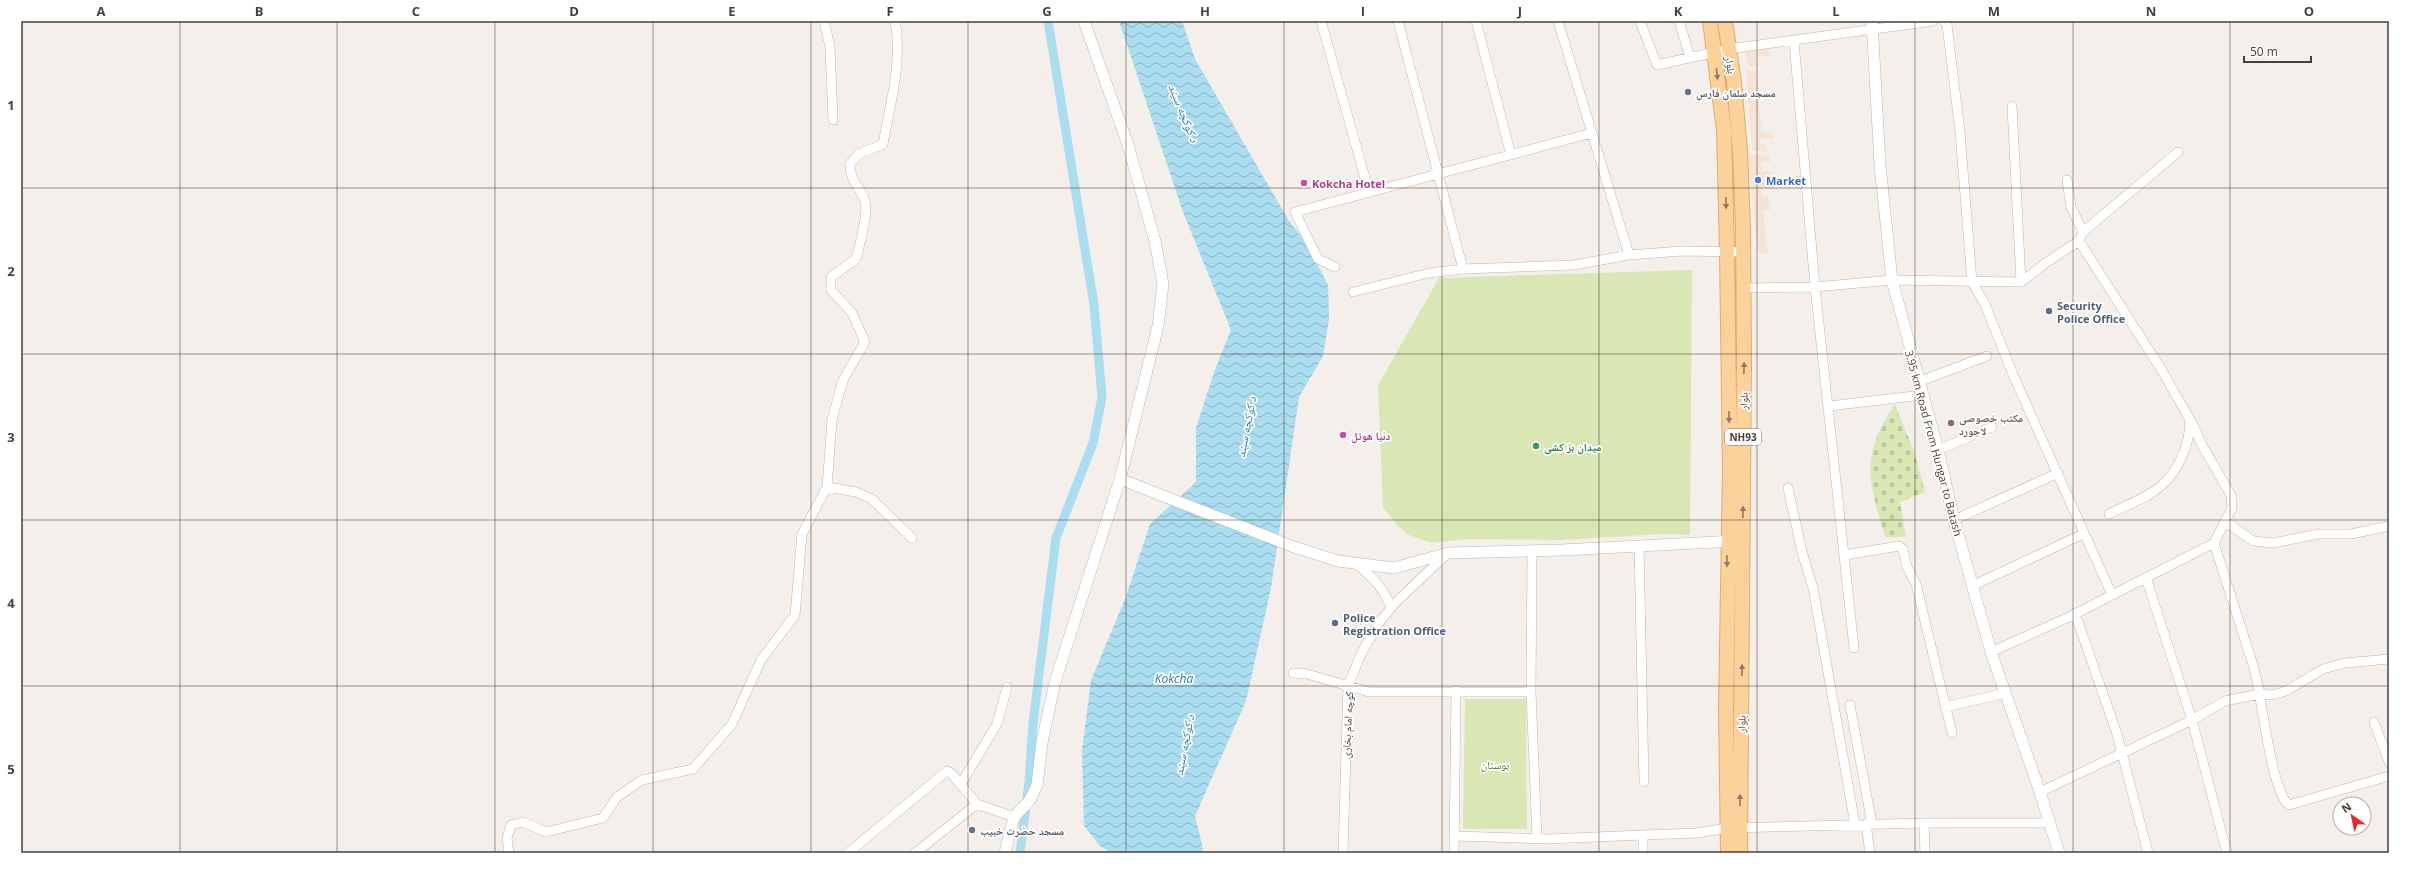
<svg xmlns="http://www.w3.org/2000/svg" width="2410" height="874" viewBox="0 0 2410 874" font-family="'Open Sans','Noto Naskh Arabic',sans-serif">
<defs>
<pattern id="cemetery-stones" width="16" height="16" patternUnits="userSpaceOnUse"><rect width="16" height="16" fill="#d8e7b4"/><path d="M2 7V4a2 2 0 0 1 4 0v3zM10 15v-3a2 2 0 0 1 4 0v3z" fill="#bbc79c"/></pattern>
<pattern id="water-waves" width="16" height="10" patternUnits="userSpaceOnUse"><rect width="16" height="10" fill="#a9ddef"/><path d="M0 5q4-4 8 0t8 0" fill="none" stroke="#8cb5c3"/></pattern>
</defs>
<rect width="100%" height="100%" fill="#f4efea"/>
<path fill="#f5e3d6" d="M1745,49H1768L1770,56L1757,57L1759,67H1749Z
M1746,70L1757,72L1761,131L1773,133L1774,139L1760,138L1761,144L1766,145L1767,152L1752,150Z
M1748,154L1769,156L1770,162H1761L1762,171L1771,172L1772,188H1761L1762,196L1769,197L1770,210H1763L1768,254L1758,253Z"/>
<path fill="url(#cemetery-stones)" d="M1895,404L1915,454L1925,492L1900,502L1906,537H1885C1868,479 1860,458 1895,404Z"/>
<path fill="#d8e7b4" d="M1692,270L1690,535L1662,534L1561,540L1466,539L1432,543L1409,535L1397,525L1383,507L1378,385L1439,278Z
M1465,699H1526L1527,829H1463Z"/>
<path fill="url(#water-waves)" d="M1119,21H1182L1195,59L1289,221L1306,242L1328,285L1329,319L1323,356L1299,397L1271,588L1246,701L1195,816L1204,853H1111L1100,846L1084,826L1082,751L1091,680L1125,599L1150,524L1196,482V428L1214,372L1231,330L1183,212Z"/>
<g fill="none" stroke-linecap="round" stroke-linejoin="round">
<path stroke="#a9ddef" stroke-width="9" d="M1020,853L1029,782L1033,723L1056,538L1093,443L1102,397L1094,305L1048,21"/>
<defs>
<path id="minor" d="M824,21L830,47L833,120
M1321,21L1369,192
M1398,21L1463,269
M1476,21L1511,155
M1558,21L1629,255
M1640,21L1657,65L1729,49L1933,21
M1679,21L1690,57
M1944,21L1947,25L1960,132L1972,282L1985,304L2014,377L2112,595
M1794,41L1815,287L1854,648
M2012,106L2021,282
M2067,180L2071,207L2083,232
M2079,241L2161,369L2189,418C2192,440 2179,470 2162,485C2148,498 2126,505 2109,514
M1335,267L1318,259L1295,212L1592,133
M1742,288L1815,287L1892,280L2021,282L2047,262L2079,241L2083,232L2178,152
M1353,292L1429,273L1463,269L1574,265L1629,255L1682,251L1743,252
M1918,382L1987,356
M1829,406L1923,395
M2191,421L2203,447L2231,495L2232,508L2214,543L2253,665L2260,694
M1938,450L1992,427
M827,487L856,492L872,499L912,538
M1788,488L1802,552L1813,588L1855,824
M1954,520L2058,473
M2226,522L2253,541L2273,543L2319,534H2351L2389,526
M1639,546L1644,782
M1532,551L1531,692L1537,838
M1845,555L1899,546L1903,549L1907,567L1916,584L1952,733
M1357,564C1373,578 1384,588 1391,608
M2146,578L2192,720L2227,853
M1972,586L2083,534
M2075,613L2117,734L2148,853
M1991,652L2069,617L2214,543
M1293,673L1307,674L1369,692H1531
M2260,698C2264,719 2274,795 2289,805L2389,776
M1850,705L1872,824
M1945,707L2006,693
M2374,722L2389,762
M961,784L997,724L1007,687
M2040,792L2192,720L2225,701L2260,694L2272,695L2286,691L2323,669L2345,663L2389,659
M1924,823L1925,853
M1866,824L1870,853
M1455,836L1548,839L1643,835
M509,853L507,838L511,825L523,822L546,832L603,818L617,797L642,780L693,769L732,724L761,660L795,615L802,534L827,487L832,420L843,380L865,342L852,313L831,290V277L856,259C859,245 869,215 865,201C860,186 850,182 850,164L859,154L883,144C890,105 903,60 895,21
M848,853L947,771L951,773L977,804L1014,817
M915,853L977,804
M1343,853L1348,686L1360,656L1378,624L1396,602L1448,553
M1454,853L1456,691
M1643,853V835L1697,833L1728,828L1924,823H2051"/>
<path id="tertiary" d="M1872,21L1880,165L1892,280L1938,450L1954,520L1991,652L2040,792L2059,853
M1120,479L1294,547L1338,561L1394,568L1448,553L1562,550L1736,541
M1005,853L1014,817L1030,800L1037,785L1042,742L1055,682L1120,479L1158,326L1163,284L1155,241L1128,145L1084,21"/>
<path id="primary" d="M1710,21L1724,130L1727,252L1730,469L1726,709L1728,853
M1725,21L1734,82L1740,151L1743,227L1744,359L1740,853"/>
</defs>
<use href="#minor" stroke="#c0b6ac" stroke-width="10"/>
<use href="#tertiary" stroke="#c0b6ac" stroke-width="12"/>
<use href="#primary" stroke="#e1ab6c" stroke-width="16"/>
<use href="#minor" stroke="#fff" stroke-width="9"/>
<use href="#tertiary" stroke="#fff" stroke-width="11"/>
<use href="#primary" stroke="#fbd19c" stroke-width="14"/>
</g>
<defs><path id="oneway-solid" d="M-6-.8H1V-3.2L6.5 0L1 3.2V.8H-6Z"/></defs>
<g fill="#907960">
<use href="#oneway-solid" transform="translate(1717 74) rotate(83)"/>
<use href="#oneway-solid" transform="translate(1726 203) rotate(89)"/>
<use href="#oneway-solid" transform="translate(1744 368) rotate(-89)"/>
<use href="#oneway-solid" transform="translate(1729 417) rotate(89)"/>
<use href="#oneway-solid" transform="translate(1743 512) rotate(-89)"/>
<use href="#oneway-solid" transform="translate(1727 561) rotate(90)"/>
<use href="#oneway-solid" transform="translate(1742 670) rotate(-89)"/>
<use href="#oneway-solid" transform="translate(1740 800) rotate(-89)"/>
</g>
<path fill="none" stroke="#483f38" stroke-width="1" stroke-opacity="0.55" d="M180,21V853M337,21V853M495,21V853M653,21V853M811,21V853M968,21V853M1126,21V853M1284,21V853M1442,21V853M1599,21V853M1757,21V853M1915,21V853M2073,21V853M2230,21V853M21,188H2389M21,354H2389M21,520H2389M21,686H2389"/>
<g fill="#6b7280" stroke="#fff" stroke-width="1.5">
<circle cx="1688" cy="92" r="4"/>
<circle cx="972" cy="830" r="4"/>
</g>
<circle fill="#3f7fe0" stroke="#fff" stroke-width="1.5" cx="1758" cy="180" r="4"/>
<g fill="#d1479c" stroke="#fff" stroke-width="1.5">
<circle cx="1304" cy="183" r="4"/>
<circle cx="1343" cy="435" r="4"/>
</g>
<g fill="#5c6f8a" stroke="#fff" stroke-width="1.5">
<circle cx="2049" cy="311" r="4"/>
<circle cx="1335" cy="623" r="4"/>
</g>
<circle fill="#8d6e63" stroke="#fff" stroke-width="1.5" cx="1951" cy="423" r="4"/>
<circle fill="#2e9e5b" stroke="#fff" stroke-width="1.5" cx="1536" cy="446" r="4"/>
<g text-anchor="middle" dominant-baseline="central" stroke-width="3.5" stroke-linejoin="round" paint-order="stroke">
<rect fill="#fff" stroke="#7f7974" stroke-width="1" x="1725" y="429" width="36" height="16" rx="3"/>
<g font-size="10" font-weight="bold" fill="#483f38">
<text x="1743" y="437">NH93</text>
</g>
<g font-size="11" fill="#483f38" stroke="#fff">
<text transform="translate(1731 65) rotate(80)">بلوار</text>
<text transform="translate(1743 401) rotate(-89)">بلوار</text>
<text transform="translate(1934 443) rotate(75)">3.95 km Road From Hungar to Batash</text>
<text transform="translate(1741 724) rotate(-89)">بلوار</text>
<text transform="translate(1347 725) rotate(-87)">کوچه امام بخاری</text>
</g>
<g font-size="11" font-weight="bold" fill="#5b616d" stroke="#fff" text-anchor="start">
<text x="1696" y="92">مسجد سلمان فارس</text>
<text x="980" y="830">مسجد حضرت خبیب</text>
</g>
<g font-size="11" font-weight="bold" fill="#366cbe" stroke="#fff" text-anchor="start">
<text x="1766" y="180">Market</text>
</g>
<g font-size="11" font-weight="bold" fill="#b23c85" stroke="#fff" text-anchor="start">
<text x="1312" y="183">Kokcha Hotel</text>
<text x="1351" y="435">دنیا هوتل</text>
</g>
<g font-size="11" font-weight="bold" fill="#4e5e75" stroke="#fff" text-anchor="start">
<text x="2057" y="305">Security<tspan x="2057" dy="13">Police Office</tspan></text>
<text x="1343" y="617">Police<tspan x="1343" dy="13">Registration Office</tspan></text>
</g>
<g font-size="11" font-weight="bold" fill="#785e54" stroke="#fff" text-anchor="start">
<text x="1959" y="417">مکتب خصوصی<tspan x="1959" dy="13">لاجورد</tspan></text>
</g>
<g font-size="11" font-weight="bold" fill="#27864d" stroke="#fff" text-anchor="start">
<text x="1544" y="446">میدان بز کشی</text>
</g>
<g font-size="11" fill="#56792c" stroke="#fff">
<text x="1495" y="764">بوستان</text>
</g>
<g font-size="12" font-style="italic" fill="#2f7e9a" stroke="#fff">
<text transform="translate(1184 113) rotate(68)">د کوکچه سیند</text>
<text transform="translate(1246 427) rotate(-79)">د کوکچه سیند</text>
<text x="1174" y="678">Kokcha</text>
<text transform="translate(1184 745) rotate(-79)">د کوکچه سیند</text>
</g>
</g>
<rect width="2410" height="874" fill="none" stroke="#ffffff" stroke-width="44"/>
<g transform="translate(2352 816) rotate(326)"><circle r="19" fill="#ffffff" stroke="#b6b2af"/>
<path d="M0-3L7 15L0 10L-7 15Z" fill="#f32224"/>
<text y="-6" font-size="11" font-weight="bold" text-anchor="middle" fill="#483f38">N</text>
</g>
<path d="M2244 56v6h67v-6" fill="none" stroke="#483f38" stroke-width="2"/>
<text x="2250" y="56" font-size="12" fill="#483f38" stroke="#ffffff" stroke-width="3" paint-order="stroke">50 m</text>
<rect x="22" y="22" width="2366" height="830" fill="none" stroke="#483f38" stroke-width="1.5"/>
<g font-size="13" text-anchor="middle" font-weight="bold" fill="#483f38">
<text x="101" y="16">A</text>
<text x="259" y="16">B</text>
<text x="416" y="16">C</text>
<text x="574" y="16">D</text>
<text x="732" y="16">E</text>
<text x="890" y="16">F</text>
<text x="1047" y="16">G</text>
<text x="1205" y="16">H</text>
<text x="1363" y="16">I</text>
<text x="1520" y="16">J</text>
<text x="1678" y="16">K</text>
<text x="1836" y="16">L</text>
<text x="1994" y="16">M</text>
<text x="2151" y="16">N</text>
<text x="2309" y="16">O</text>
<text x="11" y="110">1</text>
<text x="11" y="276">2</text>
<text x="11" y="442">3</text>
<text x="11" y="608">4</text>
<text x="11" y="774">5</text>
</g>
</svg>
